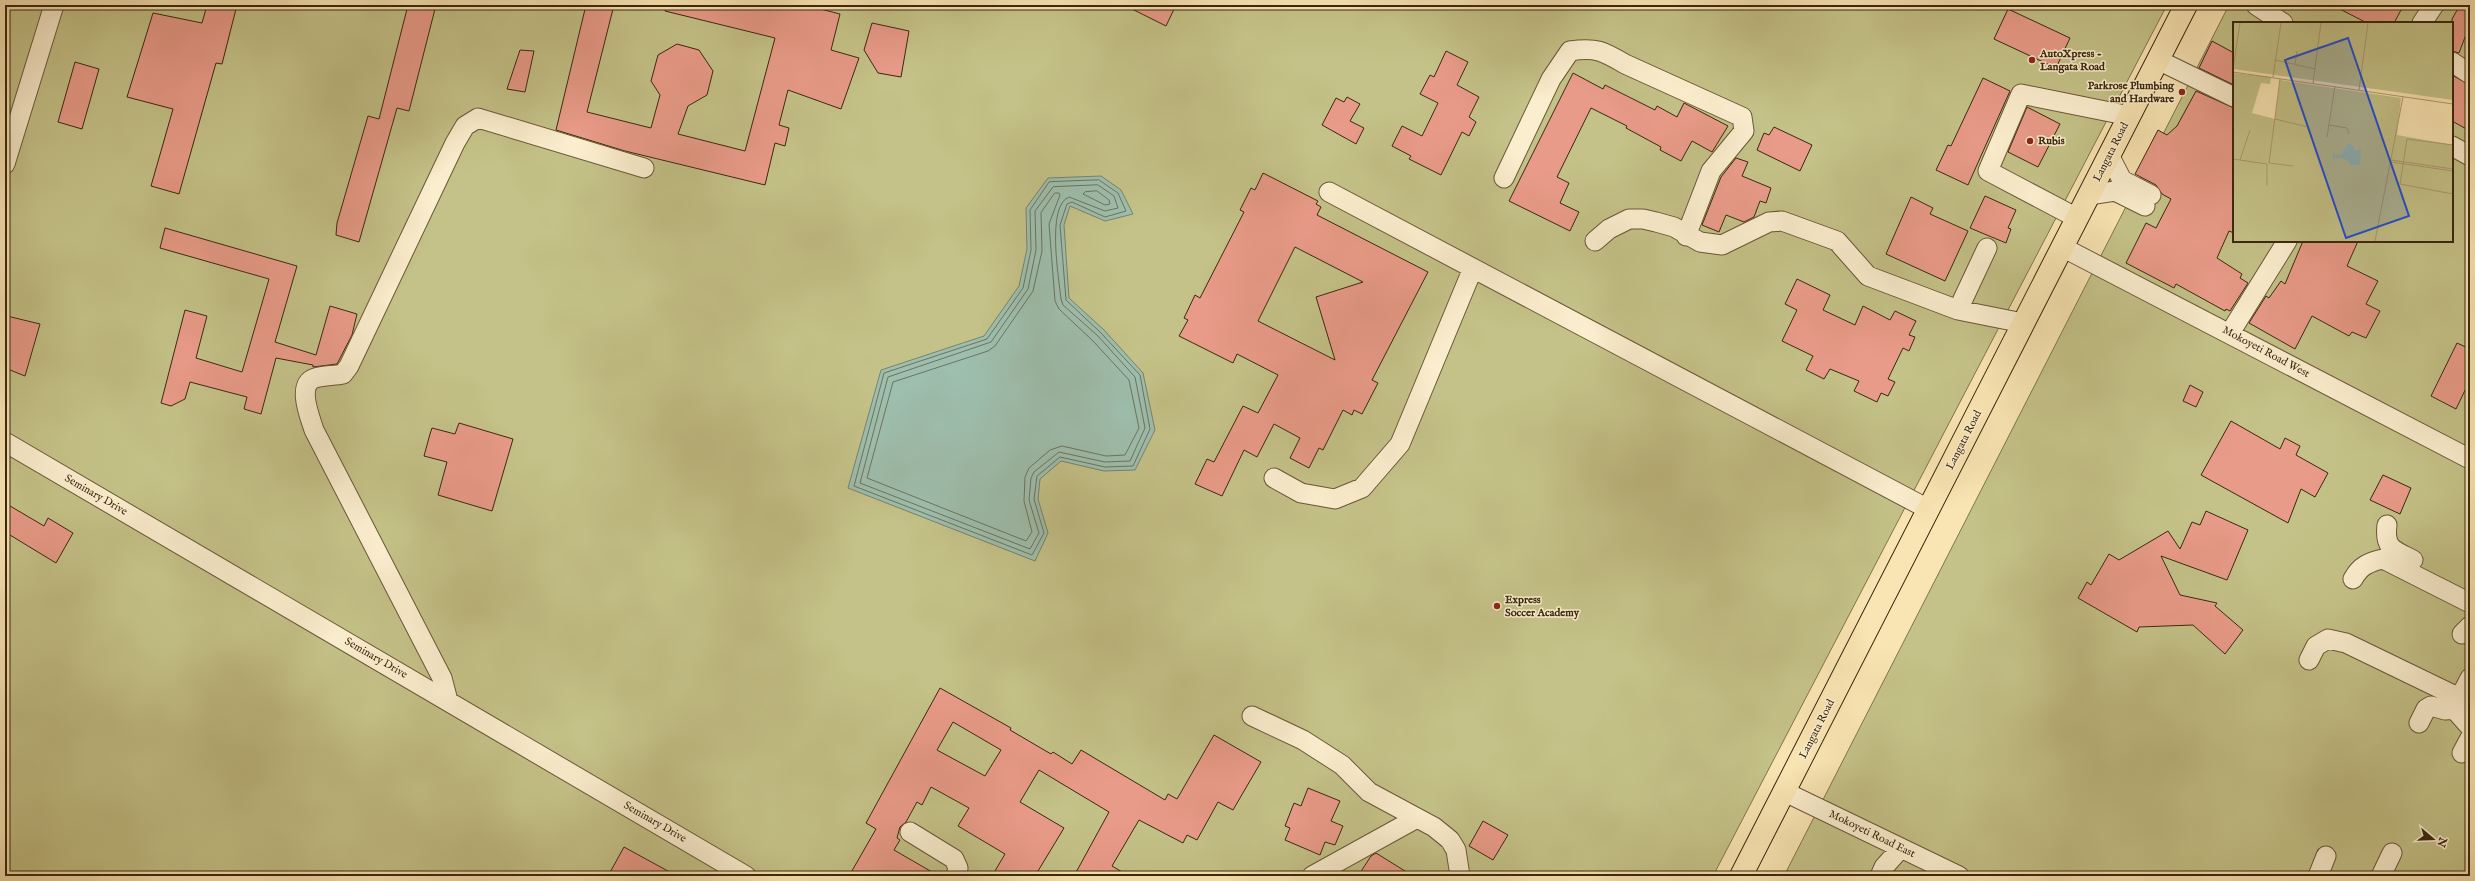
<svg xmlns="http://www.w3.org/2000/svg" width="2475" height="881" viewBox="0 0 2475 881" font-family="'IM FELL English',serif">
<rect width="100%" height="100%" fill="#f9e5b3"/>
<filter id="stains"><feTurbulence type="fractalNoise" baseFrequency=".005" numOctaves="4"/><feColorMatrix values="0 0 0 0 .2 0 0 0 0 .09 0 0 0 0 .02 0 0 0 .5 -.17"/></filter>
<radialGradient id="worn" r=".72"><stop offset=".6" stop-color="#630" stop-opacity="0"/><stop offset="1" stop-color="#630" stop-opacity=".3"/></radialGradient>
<path fill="#c4c288" stroke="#7f754b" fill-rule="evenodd" d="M5,5H2167L1713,876H5Z
M2229,5H2470V876H1784ZM2234,23H2452V241H2234Z"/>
<path fill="#9ebfae" stroke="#76836e" d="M1101,176L1121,190L1133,214L1105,221L1070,206L1064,225L1069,298L1104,330L1143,373L1155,430L1135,470L1104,471L1061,461L1040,479L1038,499L1048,533L1035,561L848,488L881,370L984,336L1019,286L1027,249L1026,208L1048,178Z"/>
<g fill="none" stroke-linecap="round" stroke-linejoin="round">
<path stroke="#6c745e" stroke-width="1" d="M1099,180L1118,193L1126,211L1105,217L1072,202L1067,204L1060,225L1066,300L1101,333L1140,375L1150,429L1133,466L1105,467L1060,457L1037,476L1034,499L1044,533L1032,555L854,486L884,373L987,339L1023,288L1031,250L1030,210L1049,182Z
M1098,185L1114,196L1118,208L1105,211L1069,197C1046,206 1059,279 1061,299L1063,305L1098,336L1135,377L1145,428L1130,461L1105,462L1059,452L1034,472L1031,478L1029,500L1039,533L1030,549L860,483L888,377L991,342L1028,289L1036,250L1035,211L1053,187Z
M1097,191L1109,200L1110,204L1105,205L1083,194L1085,192Z
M1055,193H1059L1060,195L1049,224L1055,301L1059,309L1093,341L1129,380L1139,428L1125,455L1106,456L1062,446L1050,450L1029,468L1025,477L1024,501L1032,532L1026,541L867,478L893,382L988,351L995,346L1033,291L1042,251L1041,213Z"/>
</g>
<path fill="#e99b89" stroke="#3a280e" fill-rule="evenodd" d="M207,5H237L222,64L216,63L179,194L151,186L173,109L127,97L153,13L202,23Z
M408,5H436L409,111L397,108L359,242L336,235L337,223L368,116L379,119Z
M586,5H614L587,112L651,128L660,95L651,81L658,55L677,44L699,50L713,71L707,95L688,106L678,134L745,151L775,38L665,11L666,5H805L840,14L831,50L859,58L841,109L788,90L779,125L789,128L785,146L775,143L765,185L625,151L556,130Z
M1124,5H1176L1166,26Z
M2332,5H2392L2401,10L2394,23H2367Z
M2460,5H2470V24L2459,53L2452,51V19Z
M2008,9L2070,38L2056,68L1994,39Z
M872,23L909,31L901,77L878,73L864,50Z
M2212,41L2234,53V85L2199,68Z
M520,50L534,51L525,92L507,89Z
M1446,51L1468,62L1457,85L1479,97L1469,117L1476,122L1469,136L1462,132L1441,175L1409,159L1411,156L1392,146L1402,126L1422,136L1438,103L1420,94L1430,75L1434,77Z
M75,62L99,69L82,129L58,122Z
M1573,73L1603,89L1605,85L1655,110L1657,106L1677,117L1684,103L1728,126L1712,152L1692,141L1681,161L1660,150L1661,147L1626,128L1627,126L1591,108L1557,177L1569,183L1560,203L1579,212L1570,231L1509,201Z
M2452,75L2470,85V131L2452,121Z
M1983,78L2010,91L1968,185L1936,170L1948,145L1951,146Z
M2196,91L2234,108V233L2229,231L2217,258L2242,274L2240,278L2248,283L2230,311L2226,309L2225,311L2176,284L2174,288L2126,263L2146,223L2156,228L2171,199L2162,194L2156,185L2135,174L2158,130L2167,135L2177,126Z
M1347,97L1360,104L1350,121L1364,128L1356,144L1322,125L1336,98L1344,102Z
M2027,107L2060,124L2038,167L2008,152Z
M1774,127L1812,145L1800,171L1757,150L1764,133L1769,135Z
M1736,158L1748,162L1742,176L1771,188L1766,203L1760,201L1754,217L1744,222L1726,215L1719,232L1702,225L1721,177Z
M1263,173L1318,201L1316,204L1321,207L1317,215L1428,272L1372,380L1378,383L1362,414L1354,410L1352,415L1343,410L1323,450L1319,448L1309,468L1290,458L1300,438L1274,424L1257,457L1244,450L1222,496L1195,484L1207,459L1214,462L1243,406L1258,413L1278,375L1237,354L1233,363L1179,336L1188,320L1184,318L1195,295L1200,298L1244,212L1240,210L1251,188L1255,190ZM1295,247L1363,282L1316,297L1335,360L1258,321Z
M1985,196L2016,210L2008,228L2011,229L2006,243L1970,228Z
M1911,197L1933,208L1930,214L1968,231L1945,281L1886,254Z
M165,228L297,266L275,342L316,355L330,306L357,314L352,335L337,364L313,367V365L276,358L261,414L244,409L247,397L190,382L185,399L171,406L161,403L185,310L207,316L196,358L242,372L269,279L160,248Z
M2303,241H2358L2347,266L2378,281L2366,304L2380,311L2366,338L2352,332L2349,336L2312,316L2295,349L2249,323L2266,296L2269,298L2281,281L2285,284Z
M1797,279L1830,295L1823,310L1855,325L1863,306L1890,320L1895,311L1916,321L1909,335L1915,337L1909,351L1903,348L1888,379L1895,382L1888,396L1881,393L1877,402L1854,391L1859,381L1830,369L1824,379L1806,370L1813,356L1782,341L1797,310L1785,304Z
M7,316L40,324L25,376L5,368Z
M2457,343L2470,349V380L2456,409L2431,396Z
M2190,385L2203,392L2196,407L2183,401Z
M2231,421L2280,449L2285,438L2300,446L2296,455L2328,473L2315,497L2301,489L2288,523L2201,475Z
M459,423L513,439L492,511L438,495L447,462L424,456L430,434L432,428L455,434Z
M2383,475L2411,488L2400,514L2370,500Z
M5,503L44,526L48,518L73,533L56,563L5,532Z
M2206,511L2248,530L2227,580L2161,556L2180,595L2217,603L2215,606L2243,630L2225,654L2193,625L2139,627L2137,632L2078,598L2087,582L2091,585L2109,554L2119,560L2168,531L2180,549L2192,522L2200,525Z
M940,688L1011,728L1010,730L1051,754L1053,752L1072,764L1081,750L1165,800L1168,794L1177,799L1214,735L1261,762L1233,810L1218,802L1197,840L1187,835L1183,843L1139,820L1112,866L1129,876H1074L1109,812L1039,770L1020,802L1064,828L1035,876H992L1005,854L958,826L969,808L931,787L922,805L917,802L906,822L900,827L897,838L900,840L894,850L939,876H849L876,829L866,823ZM953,722L1001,750L985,776L937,750Z
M1308,788L1340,801L1331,821L1343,826L1335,845L1325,842L1320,855L1285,840L1290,828L1285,826L1294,803L1301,806Z
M1483,821L1508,835L1493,860L1469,846Z
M624,847L677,876H608Z
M1376,853L1413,876H1358L1371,856Z"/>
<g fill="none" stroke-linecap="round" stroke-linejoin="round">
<defs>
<path id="minor" d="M2256,5L2283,23
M2422,23L2434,5
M2158,60L2234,97
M2452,62L2470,74
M2452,146L2470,156
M2109,155L2122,180L2151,195
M5,164L54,5
M1504,178L1551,79L1570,51C1596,47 1603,51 1625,64L1742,117L1744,131L1711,171L1686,236
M1329,192L1928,509
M2089,195L2115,191L2145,206
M2077,218L1988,171L2021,94L2130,116
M1595,241L1609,229L1629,219H1643L1656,222L1674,227L1700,242L1722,245L1769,222L1782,221L1837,241L1868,276L1958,310L2023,323
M2062,247L2470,459
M1958,310L1987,248
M2230,333L2287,241
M5,442L746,876
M1274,478L1301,493L1335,499L1362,488L1400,444L1473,268
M2387,525C2384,549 2394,550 2413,560
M2353,579C2360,566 2369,562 2383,559L2470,603
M2462,634L2470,626
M2309,660L2316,646L2328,639L2346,643L2470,703
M448,701L442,678L314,430C310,417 296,384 315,378C324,375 334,376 343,374L349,366L455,143L465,126L478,118L644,168
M2454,709L2470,727
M1252,716L1303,740L1342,765L1369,792L1434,827L1450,840L1456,850L1460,876
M2419,723L2426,709L2431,706L2445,710L2454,709L2470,678
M2462,753L2470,738
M1785,792L1959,876
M910,832L954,859L958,868L956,876
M1312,876L1417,818
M1880,876L1884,867L1901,848
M2318,876L2326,856
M2381,876L2392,853"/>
<path id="major" d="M1741,876L2186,5"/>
</defs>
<use href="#minor" stroke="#6a5737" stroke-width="21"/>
<use href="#major" stroke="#3a280e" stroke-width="24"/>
<use href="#minor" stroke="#fbeece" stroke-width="19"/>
<use href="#major" stroke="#f9e5b3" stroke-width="22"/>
</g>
<g fill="#8f2418" stroke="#fbeece" stroke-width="1.5">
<circle cx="2032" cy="60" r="4"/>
<circle cx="2182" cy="92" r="4"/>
<circle cx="2030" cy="141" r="4"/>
<circle cx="1497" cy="606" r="4"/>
</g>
<g text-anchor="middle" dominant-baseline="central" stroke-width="3" stroke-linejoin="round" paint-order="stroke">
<g font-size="11" font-weight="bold" fill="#3a280e" stroke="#fbeece" text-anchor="start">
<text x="2040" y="54">AutoXpress -<tspan x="2040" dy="13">Langata Road</tspan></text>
<text x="2174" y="86" text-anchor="end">Parkrose Plumbing<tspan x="2174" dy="13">and Hardware</tspan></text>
<text x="2038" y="141">Rubis</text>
<text x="1505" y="600">Express<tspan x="1505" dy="13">Soccer Academy</tspan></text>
</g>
<g font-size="11" fill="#3a280e" stroke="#fbeece">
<text transform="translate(2111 152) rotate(-63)">Langata Road</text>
<text transform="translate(2266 352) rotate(28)">Mokoyeti Road West</text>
<text transform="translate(1964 440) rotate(-63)">Langata Road</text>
<text transform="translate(96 495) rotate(30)">Seminary Drive</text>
<text transform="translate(376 658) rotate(30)">Seminary Drive</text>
<text transform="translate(1817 729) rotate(-63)">Langata Road</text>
<text transform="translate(655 822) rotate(30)">Seminary Drive</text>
<text transform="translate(1872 834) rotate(26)">Mokoyeti Road East</text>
</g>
</g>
<g transform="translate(2233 22)">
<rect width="220" height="220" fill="#f9e5b3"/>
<path d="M0,1H220V78L0,47ZM0,51L38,55L37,62L28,61L19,91L42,97L47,58L168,76L164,113L220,123V219H0Z" fill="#c4c288"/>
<path d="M115,122H119L122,129L128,127L127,143H118L113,137L100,136V129L102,134L108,132Z" fill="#9ebfae"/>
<path fill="none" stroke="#ad9971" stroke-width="1" d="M42,38L82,47M62,42L64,29M0,47L7,1M0,50L220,82M40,55L48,1M47,57L36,141L60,144M80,61L88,1M126,68L135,1M42,97L75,105M96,103L114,106L116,112M94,115L102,64M220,123L174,117L167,162L220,172M0,137L34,142V164M7,138L17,108M158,138L220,147M158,140L220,149M142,219L170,75"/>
<path fill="#1d4ed8" fill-opacity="0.15" stroke="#1d4ed8" stroke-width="2" d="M115,16L176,194L113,216L52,38Z"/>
<rect width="220" height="220" fill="none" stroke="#3a280e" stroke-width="2"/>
</g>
<rect width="2475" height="881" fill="none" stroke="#f9e5b3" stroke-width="20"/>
<rect x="6" y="6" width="2463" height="869" fill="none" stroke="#3a280e" stroke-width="2"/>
<rect x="10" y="10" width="2455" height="861" fill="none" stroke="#3a280e"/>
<g transform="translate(2433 839) rotate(109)" stroke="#fbeece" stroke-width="3" paint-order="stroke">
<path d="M0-3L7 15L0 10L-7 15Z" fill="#3a280e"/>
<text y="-6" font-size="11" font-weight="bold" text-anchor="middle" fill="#3a280e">N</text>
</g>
<rect width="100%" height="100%" filter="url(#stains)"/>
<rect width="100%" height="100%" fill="url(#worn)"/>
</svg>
